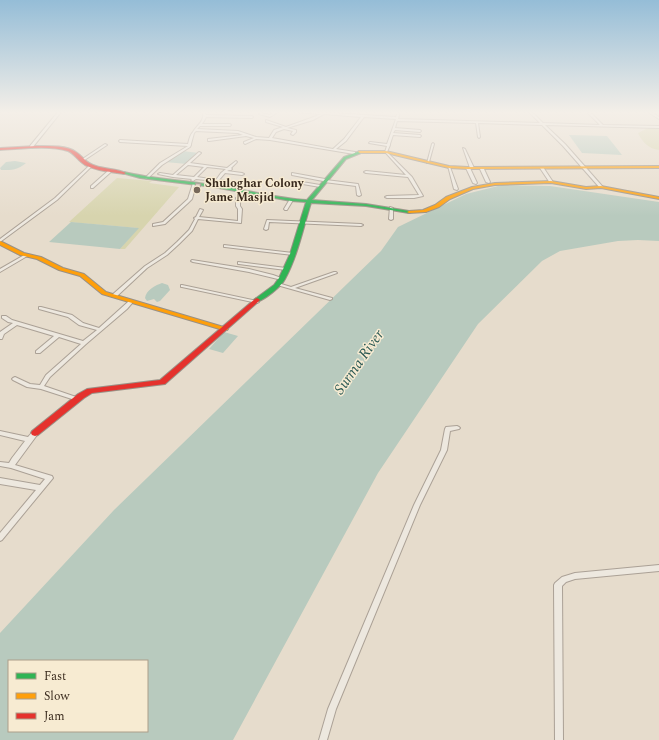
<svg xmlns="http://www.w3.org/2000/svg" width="659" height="740" viewBox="0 0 659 740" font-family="Spectral,serif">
<rect width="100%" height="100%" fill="#e6dccc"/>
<path fill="#d7d4ae" d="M648,128H659V150C649,149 642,142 638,133Z
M117,178L152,181L149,183L179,187L125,249H120L138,228L69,222Z"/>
<path fill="#b8cabe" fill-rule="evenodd" d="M569,135L607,136L622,155L582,153Z
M183,151L199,153L187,164L165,162Z
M15,161L26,163C18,170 12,170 1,170L0,168L6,162Z
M502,185L550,186L659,202V241L638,240L618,241L560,251L542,261L478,324L378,473L233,740H0V633L114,510L381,251L398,227L466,194ZM9,661H147V731H9Z
M71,222L139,228L120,249L49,242Z
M162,283L168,285L170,290L160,301L157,302L154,299L147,301L145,298C146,290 156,285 162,283Z
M224,332L238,336L223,353L209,349Z"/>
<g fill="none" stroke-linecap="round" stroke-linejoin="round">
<defs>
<path id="street" d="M58,112H61L32,148H30V146Z
M203,112H205L206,115L252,116L253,117L252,118L206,117L204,121L202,124H230L231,125L230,126H200L197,129L238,131L256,137L269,138L274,130L283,127L266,122V120L286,127L311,118L321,114L296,112H317L396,117L398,112H400L398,119L540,123L529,112H532L543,123L600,125L587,112H590L603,125L659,126V128L545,125L565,144L602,186L603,187L601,188H600L563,146L542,125L478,123L480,137L479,138L478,137L476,123L397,121L395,128L420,130L421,131L420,132L395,130L393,133L420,135L421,136L420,137L393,135L390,144V145L387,152L412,177L423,196L414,198H387L385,197L387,196L419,195L408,177L366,173L364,172L366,171L406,175L385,152L387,146L369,143L370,142L387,144L396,119L364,117L346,141L336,149L355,152V154H354L270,140L256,139L245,144L244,143V142L254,138L246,136L209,141H208V139L243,135L238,133L196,131L194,133L191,144V145L190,147L162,165L147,179L145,178L160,163L188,146L120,142L119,141L120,140L188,144C189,140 190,135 193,132C197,125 205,121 203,112ZM324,114L361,117L344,139L333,149L272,138L276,132L284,129L293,131L291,134L293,135L296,132V130L287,128L313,120Z
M274,112H278L270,117L259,114L260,113L270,115Z
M648,112H652L659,117V119Z
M433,143L434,144L429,162L427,163L432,144Z
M105,144L107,145L83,161L81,160Z
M463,148L465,149L474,168L473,169L470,168Z
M199,152L201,153L190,163L227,168L236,161L237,162L231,168L232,169L231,170H229L227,171L242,173L244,174L242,175L225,173L219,180L229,181V183L218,182L214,187H213L211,186L215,181L196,179L193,181L191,180L192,179L173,177L158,174L160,173L173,175ZM188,165L204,167L194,177L176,175ZM207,167L226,169L221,173L216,180L197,177Z
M90,165L92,166L57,200L0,242V239L55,198Z
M448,166L450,167L458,189L457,190L454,189Z
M467,167L470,168L477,183L476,184L473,183L466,168Z
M541,167H543L553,182L552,183H550L540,168Z
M481,168L484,169L490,182L489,183L486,182L480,169Z
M109,170L112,171L93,188H91V186Z
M292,173L325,179L326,180L358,184L361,195L359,196L357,195L356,186L324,182H323V181L292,175Z
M296,181L320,185L322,186L320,187L297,183L295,182Z
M193,183L196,184L192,199L188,203L165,224L153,226V224L163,222L188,199Z
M244,191L247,192L240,198V206L242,209L241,223L198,219L192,231L179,244L167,255L147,268L116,297H112V295L145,266L165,253L177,242L189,230L195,219L194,218L196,217L200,209L203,210L199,217L238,221V209L236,206V198Z
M290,199L293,200L287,210H285L284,209Z
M390,207L393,208V219L391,220L389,219Z
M267,220L361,224L363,225L361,226L269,222L268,229L266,230L264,229Z
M224,245L293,253L295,254L293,255L225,247H224Z
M26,254H27L29,255L0,272V269Z
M192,260L249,269L273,275L284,279L282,280L249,272L193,262L191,261Z
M238,262L286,268L288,269L286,270L239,264H238Z
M334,272H336L337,273L295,288L332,298V299L330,300L277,285L276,284L278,283L291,287Z
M181,285H182L257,301L259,302L257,303L182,287H181Z
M129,301H133V302L127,309L86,344L50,377L44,386L79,398L80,399L79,400H75L41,389L27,387L13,380L12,379L13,378L15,377L30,384L40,385L46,375L81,344L59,337L40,353H36V351L54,336L17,325L4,334L2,339H0V332L13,323L8,322L2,318V316H6L12,320L83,341L97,330L79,325L68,317L39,309V307H41L72,315L83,323L99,328Z
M457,426L459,427L460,428L459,429L450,431L447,450L420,505L336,709L327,740H319L328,709L414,505L441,450L445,429L446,427Z
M0,431L28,437C31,434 33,430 37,431L38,433L37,435L15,465L52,476L53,478L2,540L0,541V533L36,490L0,484V478L40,485L45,479L11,468L0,466V462L9,463L12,458L25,441L0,435Z
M659,565V571L575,579L566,582L562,586L563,740H555L554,585L555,583L562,577L575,573Z"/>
<path id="fast" d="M360,151L362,152L361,153L346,159L312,200L366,204L409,211L411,212L409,213L366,206L311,203C303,228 298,255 285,279C281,287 265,299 257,302L254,300L255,299L274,285L279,278L290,254L306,202L291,201L213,187L140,178L122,173L124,172C153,179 183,180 212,185C244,189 275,198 307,200L344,157Z"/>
<path id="slow" d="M359,151H386L449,166L468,167L659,166V168L468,169L449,168L386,153H360L358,152Z
M551,181L586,187L601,186L659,197V199L601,188L586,189L551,183L495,185L473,189L450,199L439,207L426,212L409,213L407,212L409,211L423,210L435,205L446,197L472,187L495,183Z
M0,241L24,253L41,257L63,268L84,274L106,292L227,328L228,329L227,330H223L102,294L80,276L59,270L37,259L20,255L0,245Z"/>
<path id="jam" d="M36,146C48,146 66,145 76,152C85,158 84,162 96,166C105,169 118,169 126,173L124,174C111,172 97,171 85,165C78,161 75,154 68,151C47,145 22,149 0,150V148Z
M257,298L259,299L260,300L259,301L165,384L92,393L84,398L38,435L35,436L32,435L31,433L32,431L78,394L87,389L160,380L255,299Z"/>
</defs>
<use href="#street" stroke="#aba196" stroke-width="2"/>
<use href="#fast" stroke="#9a9186" stroke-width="2"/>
<use href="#slow" stroke="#9a9186" stroke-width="2"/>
<use href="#jam" stroke="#9a9186" stroke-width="2"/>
<use href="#street" fill="#ede8df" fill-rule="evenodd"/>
<use href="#fast" fill="#30b455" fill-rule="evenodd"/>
<use href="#slow" fill="#ff9f0a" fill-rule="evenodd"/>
<use href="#jam" fill="#e5322d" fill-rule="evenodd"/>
</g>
<path fill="#ada095" d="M201,187L199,193H195L194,190Z"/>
<path fill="#8d8279" d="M201,184V187L199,193V190Z"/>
<path fill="#c9baad" stroke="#8d8279" d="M196,183L201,184L199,190H194Z"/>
<linearGradient id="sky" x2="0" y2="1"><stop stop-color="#95bdd7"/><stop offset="0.52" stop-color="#f4efe8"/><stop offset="1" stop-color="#f4efe8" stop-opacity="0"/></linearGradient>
<rect width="659" height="216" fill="url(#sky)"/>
<circle fill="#76685a" stroke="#f7ebd2" stroke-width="1.5" cx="197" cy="190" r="4"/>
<g text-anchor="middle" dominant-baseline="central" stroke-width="3" stroke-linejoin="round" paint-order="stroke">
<g font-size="12" font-weight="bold" fill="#392a1d" stroke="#f7ebd2" text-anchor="start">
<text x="205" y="183">Shuloghar Colony<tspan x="205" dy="14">Jame Masjid</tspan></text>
</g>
<g font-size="15" font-style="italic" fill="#2c5a55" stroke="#f7ebd2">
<text transform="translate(359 362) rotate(-55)">Surma River</text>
</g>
</g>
<rect x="8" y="660" width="140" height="72" fill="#f7ebd2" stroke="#ab9e8a"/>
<rect x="16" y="673" width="20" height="6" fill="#30b455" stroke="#ab9e8a"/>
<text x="44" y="680" font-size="12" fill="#392a1d">Fast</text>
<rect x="16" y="693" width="20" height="6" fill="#ff9f0a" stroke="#ab9e8a"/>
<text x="44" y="700" font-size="12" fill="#392a1d">Slow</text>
<rect x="16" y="713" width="20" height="6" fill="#e5322d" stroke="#ab9e8a"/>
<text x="44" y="720" font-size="12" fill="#392a1d">Jam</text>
</svg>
